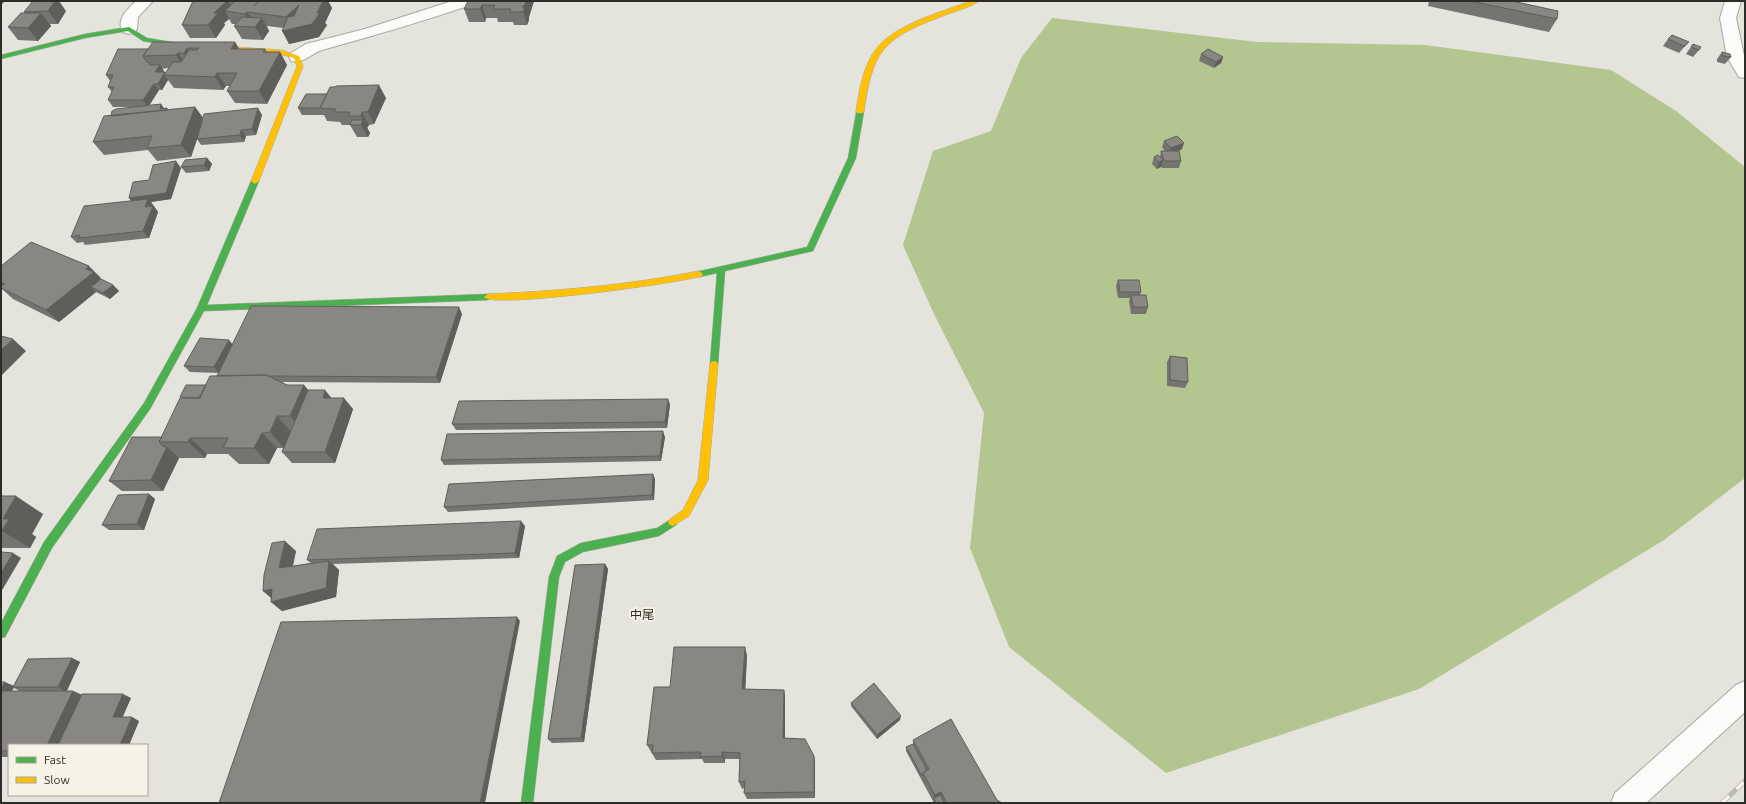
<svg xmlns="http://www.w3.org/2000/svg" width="1746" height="804" viewBox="0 0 1746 804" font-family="Ubuntu,'Noto Sans JP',sans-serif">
<rect width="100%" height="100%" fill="#e4e3dc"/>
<path fill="#b3c690" d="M1052,18L1257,42L1425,45L1611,70L1676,111L1745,167V478L1664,540L1419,689L1166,773L1009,647L970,548L984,413L934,314L903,245L933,151L991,131L1021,58Z"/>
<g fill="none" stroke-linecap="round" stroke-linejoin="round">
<defs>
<path id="street" d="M136,1H153L138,17L137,29L135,32L129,34L123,32C115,20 128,9 136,1Z
M452,1H476L474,4C423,21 373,36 322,50C310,54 304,64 291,61L289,57L291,53L306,44L365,29Z
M1725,1H1741L1736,18L1745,60V78L1739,77L1727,57L1720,18Z
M1745,681V712L1646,803H1611L1615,793L1736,685Z"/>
<path id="fast" d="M129,27L147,38L183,44L186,46L183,48L143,41L128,31L85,38L1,59V55L85,34Z
M857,109H863L864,111L856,158L813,251L725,271L718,364L717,366H711L710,364L717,273L699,277L695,274L696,272L807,247L848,158Z
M255,178L259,181L207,305L488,294L492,297L488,300L204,311L150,409L52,548L5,637L1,638V623L44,542L144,403L197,308L251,181Z
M673,518L676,519L678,522L676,525L659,536L583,552L565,562L559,577L533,803H521L549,577L557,556L581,543L657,528Z"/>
<path id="slow" d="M970,1H979C970,8 954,11 943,16C884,38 873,49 864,111L863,113H857L856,111C859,92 862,72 872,55C889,25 940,13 970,1Z
M235,47L281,50L299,56L303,66L259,181L255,184L251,181L297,66L294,58L280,54L233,50V48Z
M699,271L703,274L702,276C679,283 493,309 484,297L488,294C559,291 629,285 699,271Z
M714,361L717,362L718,364L708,480L689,516L673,526L670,525L668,522L670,519L683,510L698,480L710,364L711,362Z"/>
</defs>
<use href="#street" stroke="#a9a8a2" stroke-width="2"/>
<use href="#fast" stroke="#a9a8a2" stroke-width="1"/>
<use href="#slow" stroke="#a9a8a2" stroke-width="1"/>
<use href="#street" fill="#fbfbfa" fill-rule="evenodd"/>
<use href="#fast" fill="#4caf50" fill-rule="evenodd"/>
<use href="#slow" fill="#ffc107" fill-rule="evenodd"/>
<defs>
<path id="rail" d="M1722,803L1745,781"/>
</defs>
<use href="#rail" stroke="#bab9b7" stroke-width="5"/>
<use href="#rail" stroke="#f6f2e6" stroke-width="3.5" stroke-dasharray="10" stroke-linecap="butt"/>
</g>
<path fill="#757470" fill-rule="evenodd" d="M33,1L66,11L58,24H50L51,26L38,41L18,40L8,27L25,13L24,12Z
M193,1H328L332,8L325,23L327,25L319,37L289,44L283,28L267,26L269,31L263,40L242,39L234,26L236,24H232L229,19L224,23L225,25L216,38H190L182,25Z
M468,1H534L529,17V20L527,25H514L513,22H498L497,18H486L485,22H469L464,9Z
M1429,1H1512L1557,19L1549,32L1428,6Z
M1668,39L1689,42L1683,48L1679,53L1663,46Z
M235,42L239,49H265L267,52H280L287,65L267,104L235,103L227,91L230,86H226L223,90L174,88L168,80L162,90H159L149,106L161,104L164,109L167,108L168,110L195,107L203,118L262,115L256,135L246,136L244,142L201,145L197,139L191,157L157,161L148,150L104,155L93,142L111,116L136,107H113L108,100L112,92L108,87L110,81L106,75L148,49ZM169,68L166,73L165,72H164L162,69Z
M1693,44L1699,50L1693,57L1686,54Z
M1722,52L1731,57L1725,64L1717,62V59Z
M1201,54L1223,57L1221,63L1214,68L1199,61Z
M386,98L374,124L369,125L367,128L370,133L368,137H357L350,125H342L340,122L327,121L324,115H302L298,108Z
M1164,141L1182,149L1179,151L1181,161L1179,168H1162L1161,166L1157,169L1152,164L1154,157H1160L1161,151H1165L1162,147Z
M207,158L212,164L209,171L186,173L181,167Z
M181,168L171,199L151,202L158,212L149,238L85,245L83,242L77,243L71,237L131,201L149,180Z
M1,266L101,278L100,279L113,285L119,291L110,299L96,292L59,322L13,299L1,288Z
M1118,280L1141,292L1140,295L1148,307L1146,314H1131L1129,301L1130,298H1118L1116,286Z
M462,314L440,383L281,382L287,385H304L308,390L332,398L353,409L335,463H292L282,452L283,448H277L269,464H239L228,454H207L205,458H179L163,491H122L109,481L162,437L206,385L217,376L218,373L190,372L184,366L232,344Z
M1170,356L1188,382L1185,388L1167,386V362Z
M670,404L667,428L456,430L452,424Z
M665,437L661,461L444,465L441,460Z
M655,479L654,500L448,512L444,507Z
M149,494L155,499L144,530H109L102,525Z
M1,495L43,514L32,534L36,537L30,548H1Z
M525,526L519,558L333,564L339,570L336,597L282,611L271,602V598L263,591L296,551L293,566L311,563L307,560Z
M605,564L608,569L584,742L552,743L548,739Z
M747,655L745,689L784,690L785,698V738L814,756L815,763V798L747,799L744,793V788L742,789L739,782L740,759H725V763H704L702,759L656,760L647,745L670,687Z
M72,658L80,662L67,691H73L82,695L131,698L122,717L139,721L129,745H9V757H1V682L14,686ZM14,688L20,691H12Z
M851,703L900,720L877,739L851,706Z
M913,740L997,800L1002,803H934L906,751V747L913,744Z"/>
<path fill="#5f5e5b" d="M1,1H5L1,5Z
M55,1H59L66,11L58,24L48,11Z
M227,1H228L235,12L225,11L229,19L224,23L225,25L216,38L208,25L214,13Z
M323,1H328L332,8L325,23L327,25L319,37L289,44L282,31L293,29L286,17L299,5L317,13Z
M526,1H534L529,17V20L527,25L522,7Z
M482,5L486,18L485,22L480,9Z
M247,12L255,24L253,27L245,14Z
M41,13L51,26L38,41L28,28Z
M262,18L269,31L263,40L255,27Z
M235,42L243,55L231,49Z
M1689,42L1683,48L1679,53L1684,46Z
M187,48L196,61L192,66L184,53Z
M280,52L287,65L267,104L259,91Z
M178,53L187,66L185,68L176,55Z
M1223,57L1221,63L1214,68L1216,62Z
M160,65L164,71L159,78L155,72Z
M165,72L168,75H164L168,80L162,90L158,84Z
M217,73L226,86L223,90L215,77Z
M154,84L159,90L148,107L143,100Z
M379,85L386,98L374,124L368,112Z
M161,104L166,111L160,109Z
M195,107L204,119L191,157L181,145Z
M258,108L262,115L256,135L252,129Z
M362,112L369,125L367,128L361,116Z
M363,120L370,133L368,137L361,125Z
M241,130L246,136L244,142L240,135Z
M1184,143L1182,149L1169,154L1171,148Z
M207,158L212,164L209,171L204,165Z
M1163,160L1161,167L1157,169L1159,162Z
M176,161L181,168L171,199L151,202L158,212L149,238L143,231L145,207L134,205L129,198Z
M89,266L101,278L100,279L105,284L91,287L96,292L59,322L46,310Z
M113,285L119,291L110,299L103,293Z
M459,307L462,314L440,383L436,377Z
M13,339L26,351L1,376V350Z
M229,340L234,346L219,373L214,367Z
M304,385L317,401L304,432L290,416Z
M325,390L334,401L323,398Z
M344,398L353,409L335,463L325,452Z
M668,399L670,404L667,428L665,422Z
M277,416L291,432L284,448L270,432Z
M663,431L665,437L661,461L660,456Z
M262,433L277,448L269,464L254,448Z
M190,438L207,454L205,458L188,442Z
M167,447L179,458L163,491L151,480Z
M653,474L655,479L654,500L652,495Z
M149,494L155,499L144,530L137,524Z
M1,495L12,503L16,496L43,514L32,534L36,537L30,548L2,531L3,519Z
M521,521L525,526L519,558L515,553Z
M285,541L296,551L290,577L279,568Z
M13,553L21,558L1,592V573Z
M329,561L339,570L336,597L282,611L271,602Z
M605,564L608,569L584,742L581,738Z
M272,589L274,600L263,591Z
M517,617L520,621L485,803H480Z
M745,647L747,655L745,697L742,689Z
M72,658L80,662L66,692L58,687Z
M5,682L14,686L1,712V690Z
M784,690L785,698V745L783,738Z
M73,691L89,698L67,745H47Z
M123,694L131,698L121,721L113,717Z
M901,716L900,720L877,739V735Z
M132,717L139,721L129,745H120Z
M722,752L725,759V763L722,756Z
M814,756L815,763V798L814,792Z
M941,792L940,798H934L935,795Z"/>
<path fill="#888782" stroke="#5f5e5b" d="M33,1H55L48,11L24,12Z
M193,1H227L214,13H218L208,25H182Z
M235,1H259L254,6L259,1H323L317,13H320L312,24L282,31L288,17L294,16L299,5L286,17L247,12L245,14L225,11Z
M468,1H526L525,5L522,7H525L523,12H510L511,9H493L495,5H482L480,9H464Z
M1470,1H1512L1558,11L1557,19Z
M21,13H41L28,28L8,27Z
M242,17L262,18L255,27L234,26Z
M1672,35L1689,42L1684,46L1668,39Z
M153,42H235L231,49H265L263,52H280L259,91H227L237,73H217L215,77L164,75L173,62H181L189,50H197L199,48H187L184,53H178L176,55L143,56Z
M1693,44L1701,47L1699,50L1691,47Z
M118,49H148L143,56L147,62L150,63L149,65H160L155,72H165L158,84H154L143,100H108L114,87H108L113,75H106Z
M1208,49L1223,57L1216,62L1201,54Z
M1722,52L1730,54L1731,57L1723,56Z
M379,85L368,112H362L361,116H348L350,112H334L336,109L320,108L330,87H335L336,86Z
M306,94H327L320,108H298Z
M161,104L160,109L167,108V110L111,116L112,111L116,109Z
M195,107L181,145L147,148L152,136L93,142L104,116Z
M258,108L252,129L241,130L240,135L197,139L204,114Z
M352,120H363L361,125H350Z
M1177,136L1184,143L1171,148L1164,141Z
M1161,151H1179L1181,161H1164Z
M1158,155L1163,160L1159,162L1154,157Z
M207,158L204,165L181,167L185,160Z
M176,161L166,193L129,198L133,182L149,180L153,165Z
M148,199L145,207L153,206L143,231L79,238L80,235L71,237L84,206Z
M31,242L89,266L86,269L94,272L46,310L1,288V286L5,284L1,282V266Z
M101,279L113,285L103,293L91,287Z
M1118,280H1139L1141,292H1120Z
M1131,295H1146L1148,307H1133Z
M251,306L459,307L436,377L267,376L266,375L217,376Z
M1,336L13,339L1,350Z
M200,338L229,340L214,367L184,366Z
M1170,356L1187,358L1188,382L1170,380Z
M266,375L287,385H304L290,416H277L270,432L262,433L254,448H223L228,438H190L188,442H159L180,398H199L210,376Z
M186,385H206L200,398L180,397Z
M308,390H325L323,398H344L325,452H282Z
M668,399L665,422L452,424L459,401Z
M663,431L660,456L441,460L447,434Z
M132,437H162L159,442L164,447H167L151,480L109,481Z
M653,474L652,495L444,507L449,484Z
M149,494L137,524L102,525L118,495Z
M1,496H16L3,519H9L2,531H1Z
M521,521L515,553L307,560L317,529Z
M285,541L279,568L329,561L326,588L271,602L272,589L263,591L264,575L272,543Z
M1,552L13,553L1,573Z
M605,564L581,738L548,739L575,565Z
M517,617L480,803H219L281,622Z
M674,647H745L742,689L784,690L783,738L805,739L814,756V792L744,793L745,781L739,782L740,753L722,752V756L700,757L701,752L652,753L653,745H647L654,687H670Z
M72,658L58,687H13L28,659Z
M1,682H5L1,690Z
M874,683L901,716L877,735L851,703Z
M1,691H73L47,745H9V751H1Z
M82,694H123L113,717H132L120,745H58Z
M951,719L997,800L1002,803H947L941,792L935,795L923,773L929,769L913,740Z
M913,744L927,770L923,773L922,776L906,747Z
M941,795L944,803H936L934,798Z"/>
<g text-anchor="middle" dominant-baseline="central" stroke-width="4" stroke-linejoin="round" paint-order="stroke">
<g font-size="12" fill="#2e2c28" stroke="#f6f2e6">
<text x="642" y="614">中尾</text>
</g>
</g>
<rect width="1746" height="804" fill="none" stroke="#2e2c28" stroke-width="4"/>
<rect x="8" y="744" width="140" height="52" fill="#f6f2e6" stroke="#a6a39a"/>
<rect x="16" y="757" width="20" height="6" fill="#4caf50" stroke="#a6a39a"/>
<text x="44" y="764" font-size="12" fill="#2e2c28">Fast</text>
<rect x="16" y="777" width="20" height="6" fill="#ffc107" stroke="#a6a39a"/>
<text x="44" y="784" font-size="12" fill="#2e2c28">Slow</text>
</svg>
